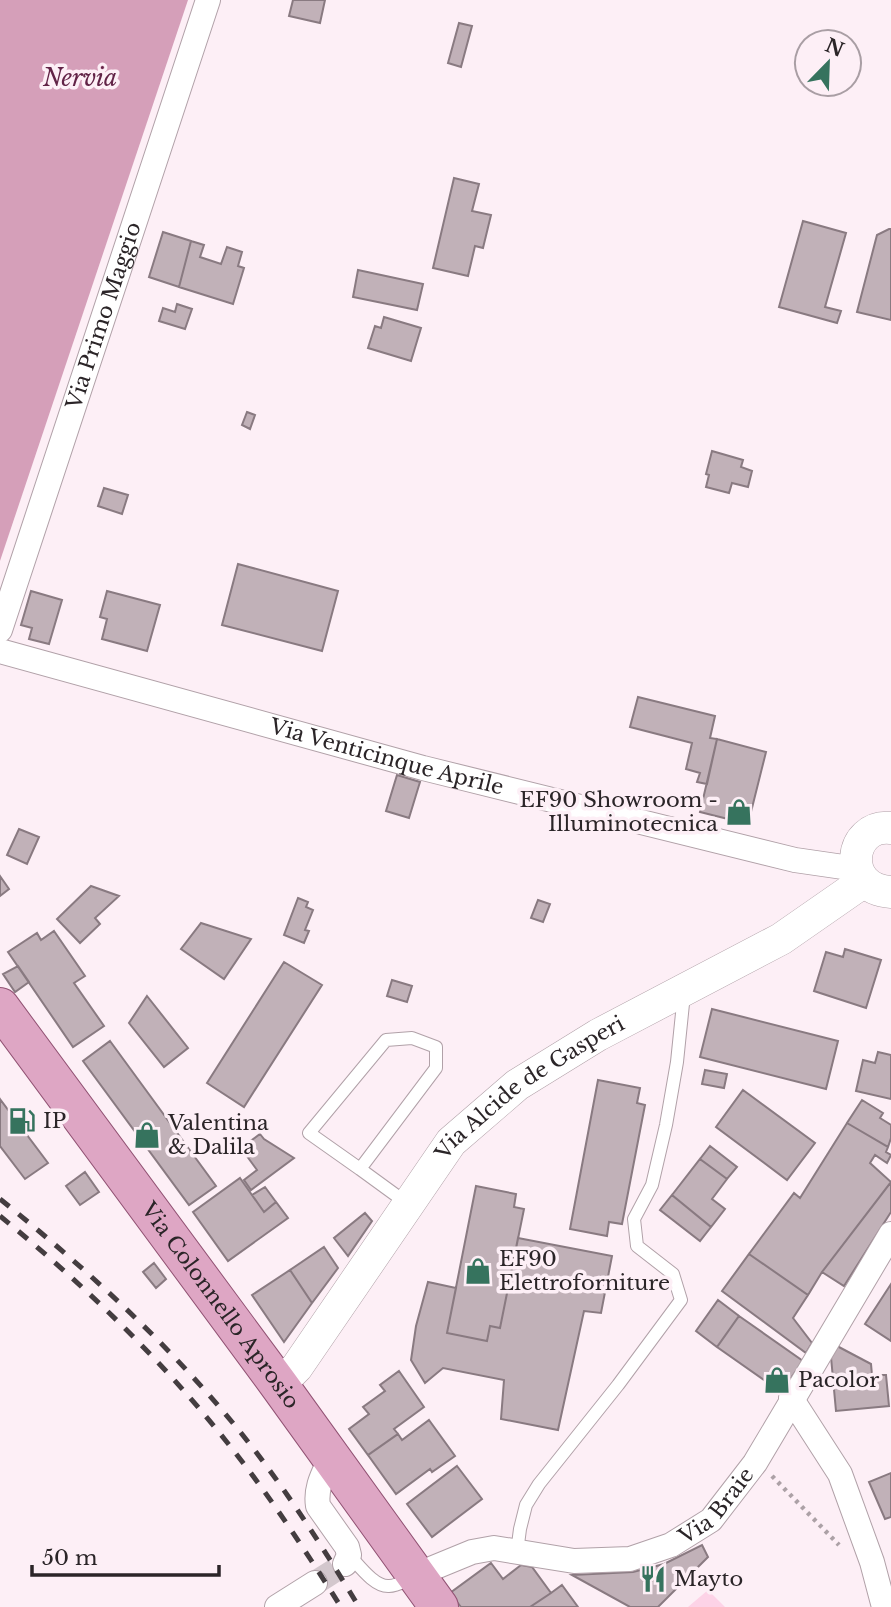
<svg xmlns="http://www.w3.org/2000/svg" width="891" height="1607" viewBox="0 0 891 1607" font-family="'Libre Baskerville',serif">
<rect width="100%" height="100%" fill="#fdeff6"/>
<path fill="#fdd3e7" d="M708,1590L725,1607H688Z"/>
<path fill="#d59fb9" d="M0,0H188L0,561Z"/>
<path fill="#c1b1b8" stroke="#897a81" stroke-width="2" d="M293,0H325L320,23L289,16Z
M459,23L472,26L461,67L448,63Z
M454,178L479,184L472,211L491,215L483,248L475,246L468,276L433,268Z
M803,221L846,233L825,307L841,311L837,323L779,307Z
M889,229H891V320L857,312L877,235Z
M163,232L191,241L179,287L149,277Z
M191,241L204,245L200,257L221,264L227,247L242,252L238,266L244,268L233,304L179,287Z
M358,270L423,284L417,310L353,297Z
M177,304L192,309L185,329L159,321L163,308L175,312Z
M384,317L421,328L411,361L368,348L375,326L381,328Z
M247,412L255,415L250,429L242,425Z
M712,451L743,460L741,467L752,471L748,487L732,483L729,493L706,487L709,475L706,474Z
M104,488L128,495L122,514L98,506Z
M238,564L338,591L322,651L222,625Z
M31,591L62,600L49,644L29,639L32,628L21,625Z
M107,591L160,605L147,651L102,639L107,619L100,617Z
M638,697L715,716L710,738L717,739L707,784L697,782L700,773L686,769L692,743L630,727Z
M717,739L766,752L748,824L700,812Z
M397,775L420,782L409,818L386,811Z
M19,829L39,837L27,864L7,855Z
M0,876L9,889L0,896Z
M91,886L119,896L95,918L100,924L80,943L57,919Z
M298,898L308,902L306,907L313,910L305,930L309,931L304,943L284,935Z
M538,900L550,904L543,922L531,918Z
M201,923L251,939L224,979L181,949Z
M54,931L85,976L74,983L104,1026L73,1047L8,952L37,933L41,940Z
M845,949L881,960L866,1008L814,991L826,952L843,957Z
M284,962L322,985L244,1107L207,1083Z
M18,966L29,982L15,992L3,974Z
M392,980L412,986L407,1002L387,996Z
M147,996L188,1048L164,1067L129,1023Z
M712,1009L838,1041L826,1089L700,1057Z
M110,1041L216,1186L189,1205L83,1061Z
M878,1052L891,1055V1099L856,1091L863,1060L875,1063Z
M705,1070L727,1074L724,1088L702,1084Z
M598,1080L640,1088L637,1103L645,1105L622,1224L609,1222L607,1236L570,1229Z
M743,1090L815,1143L787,1180L716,1127Z
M0,1099L48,1163L25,1179L0,1146Z
M862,1100L883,1113L880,1118L891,1125V1138L888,1147L847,1123Z
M847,1123L888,1147L886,1152L891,1155L887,1163L875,1155L870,1163L891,1182L822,1272L808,1295L749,1254L794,1193L800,1198Z
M260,1134L264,1139L294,1158L251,1190L244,1180L257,1170L241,1148Z
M710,1146L737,1167L727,1179L700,1159Z
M700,1159L727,1179L712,1199L725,1209L711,1227L672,1195Z
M85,1172L99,1192L80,1205L66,1186Z
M240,1178L264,1212L276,1202L288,1218L228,1261L193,1212Z
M891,1182V1212L844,1286L822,1272Z
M476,1186L516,1194L514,1207L524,1209L500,1328L490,1326L487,1341L447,1333Z
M265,1187L276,1202L264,1212L252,1195Z
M672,1195L711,1227L700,1241L660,1210Z
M365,1213L372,1221L348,1256L334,1238Z
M518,1238L612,1256L601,1313L584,1311L558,1430L501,1419L504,1380L443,1368L425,1383L411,1360L416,1326L428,1282L456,1288L447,1333L487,1341L490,1326L500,1328Z
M324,1247L338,1268L312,1303L290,1270Z
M749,1254L808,1295L793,1318L812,1343L806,1353L722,1291Z
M154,1263L166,1279L156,1288L143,1272Z
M290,1270L312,1303L284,1342L252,1295Z
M891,1284V1341L865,1324Z
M718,1300L739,1316L717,1347L696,1331Z
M739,1316L803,1361L781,1392L717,1347Z
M837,1346L871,1364L872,1375H886L889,1406L836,1411L831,1357Z
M399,1371L424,1407L394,1429L398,1434L368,1455L349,1429L369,1414L363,1407L385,1391L380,1385Z
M429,1420L455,1456L432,1472L430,1469L396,1494L368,1455L398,1434L402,1440Z
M457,1466L482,1499L432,1537L407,1504Z
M891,1473V1517L885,1519L869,1482Z
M702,1545L708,1557L658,1607H630L572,1575L633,1572L664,1564Z
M491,1563L503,1579L521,1565L532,1567L551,1593L530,1607H461L450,1593Z
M562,1585L578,1607H530L551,1593Z"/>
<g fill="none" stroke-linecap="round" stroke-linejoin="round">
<path stroke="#d3c7cd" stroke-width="24" stroke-dasharray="24 12" stroke-linecap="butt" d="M315,1583L345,1564"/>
<defs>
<path id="service" d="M360,1169L309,1133L386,1040L412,1038L436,1047V1068L360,1169L408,1204
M517,1552L520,1529L526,1505L539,1484L618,1385L681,1300L673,1274L637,1246L634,1219L652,1185L666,1125L677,1062L684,994
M349,1555C358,1564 374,1587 389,1586C397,1586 404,1581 411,1578"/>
<g id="minor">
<path id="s1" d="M0,630L208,0"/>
<path id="s2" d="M0,651L423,768L795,860L857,869"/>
<path d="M791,1398L840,1474L872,1562L884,1607"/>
<path d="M331,1457C324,1473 315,1487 318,1506L347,1547L349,1555L345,1564"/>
<path id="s3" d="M416,1575L472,1552L494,1548L574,1561L630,1559L671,1545L711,1520L755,1463L891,1234"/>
<path d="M277,1607L315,1583"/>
</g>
<g id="tertiary">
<path d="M891,828C849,823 840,889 891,892"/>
<path id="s4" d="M279,1385L297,1367L451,1142L517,1085L598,1035L781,939L863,882"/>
</g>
<g id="primary">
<path id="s5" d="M0,1007L279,1385L439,1607"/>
</g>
</defs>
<use href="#service" stroke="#b1a1a8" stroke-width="14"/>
<use href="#minor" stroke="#b1a1a8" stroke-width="26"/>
<use href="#tertiary" stroke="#b1a1a8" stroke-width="33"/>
<use href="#primary" stroke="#915273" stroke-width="40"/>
<path stroke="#aca1a6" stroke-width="4.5" stroke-dasharray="3.5 5" stroke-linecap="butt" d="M772,1476L839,1545"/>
<use href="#service" stroke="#fff" stroke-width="12"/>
<use href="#minor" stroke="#fff" stroke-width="24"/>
<use href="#tertiary" stroke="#fff" stroke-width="32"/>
<use href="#primary" stroke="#dea6c4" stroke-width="38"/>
<path stroke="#443d40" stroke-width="5" stroke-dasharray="12 12" stroke-linecap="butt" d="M0,1199C93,1274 183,1357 256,1452C294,1502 327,1554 359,1607
M0,1216C82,1283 160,1358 226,1441C268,1493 305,1550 341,1607"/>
</g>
<defs>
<symbol id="shop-bare" viewBox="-9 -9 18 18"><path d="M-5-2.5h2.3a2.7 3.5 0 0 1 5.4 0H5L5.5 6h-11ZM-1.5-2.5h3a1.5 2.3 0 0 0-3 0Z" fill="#36735e" stroke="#fdeff6" stroke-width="2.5" paint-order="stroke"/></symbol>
<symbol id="fuel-bare" viewBox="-9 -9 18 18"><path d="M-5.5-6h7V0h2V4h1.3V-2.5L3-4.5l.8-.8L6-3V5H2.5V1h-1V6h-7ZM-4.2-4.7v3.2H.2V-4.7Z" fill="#36735e" stroke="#fdeff6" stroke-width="2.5" paint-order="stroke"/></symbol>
<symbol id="restaurant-bare" viewBox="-9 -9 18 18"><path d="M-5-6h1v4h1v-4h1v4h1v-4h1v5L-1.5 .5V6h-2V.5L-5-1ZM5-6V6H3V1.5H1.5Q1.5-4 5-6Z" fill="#36735e" stroke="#fdeff6" stroke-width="2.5" paint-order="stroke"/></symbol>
</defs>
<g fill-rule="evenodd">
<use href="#shop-bare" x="720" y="793" width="38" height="38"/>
<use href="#fuel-bare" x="3" y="1102" width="38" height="38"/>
<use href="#shop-bare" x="128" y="1116" width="38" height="38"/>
<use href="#shop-bare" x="459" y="1252" width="38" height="38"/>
<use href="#shop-bare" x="758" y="1361" width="38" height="38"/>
<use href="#restaurant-bare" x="634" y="1560" width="38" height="38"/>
</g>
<g text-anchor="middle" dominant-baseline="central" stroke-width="7" stroke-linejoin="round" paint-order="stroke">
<g font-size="21" fill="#2b2528" stroke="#fdeff6">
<text stroke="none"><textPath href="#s1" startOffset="331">Via Primo Maggio</textPath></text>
<text stroke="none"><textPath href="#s2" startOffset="401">Via Venticinque Aprile</textPath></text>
<text stroke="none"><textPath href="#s4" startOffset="394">Via Alcide de Gasperi</textPath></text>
<text stroke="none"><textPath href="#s5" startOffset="371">Via Colonnello Aprosio</textPath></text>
<text stroke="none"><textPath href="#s3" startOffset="324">Via Braie</textPath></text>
</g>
<g font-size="21" fill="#2b2528" stroke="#fdeff6" text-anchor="start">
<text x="718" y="800" text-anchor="end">EF90 Showroom -<tspan x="718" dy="24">Illuminotecnica</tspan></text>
<text x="43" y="1121">IP</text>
<text x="168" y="1123">Valentina<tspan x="168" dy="24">&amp; Dalila</tspan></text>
<text x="499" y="1259">EF90<tspan x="499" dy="24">Elettroforniture</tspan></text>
<text x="798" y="1380">Pacolor</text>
<text x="674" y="1579">Mayto</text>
</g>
<g font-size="23" font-style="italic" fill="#622347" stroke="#fdeff6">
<text x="80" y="78">Nervia</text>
</g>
</g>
<g transform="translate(828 63) rotate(23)"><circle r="33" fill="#fdeff6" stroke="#a99ea4" stroke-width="2"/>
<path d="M0-5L12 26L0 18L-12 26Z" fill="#36735e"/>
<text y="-10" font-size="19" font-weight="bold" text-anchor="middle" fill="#2b2528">N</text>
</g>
<path d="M32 1565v10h187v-10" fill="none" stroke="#2b2528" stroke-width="3.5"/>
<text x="42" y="1565" font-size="21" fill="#2b2528" stroke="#fdeff6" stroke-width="5" paint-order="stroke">50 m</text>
</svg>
